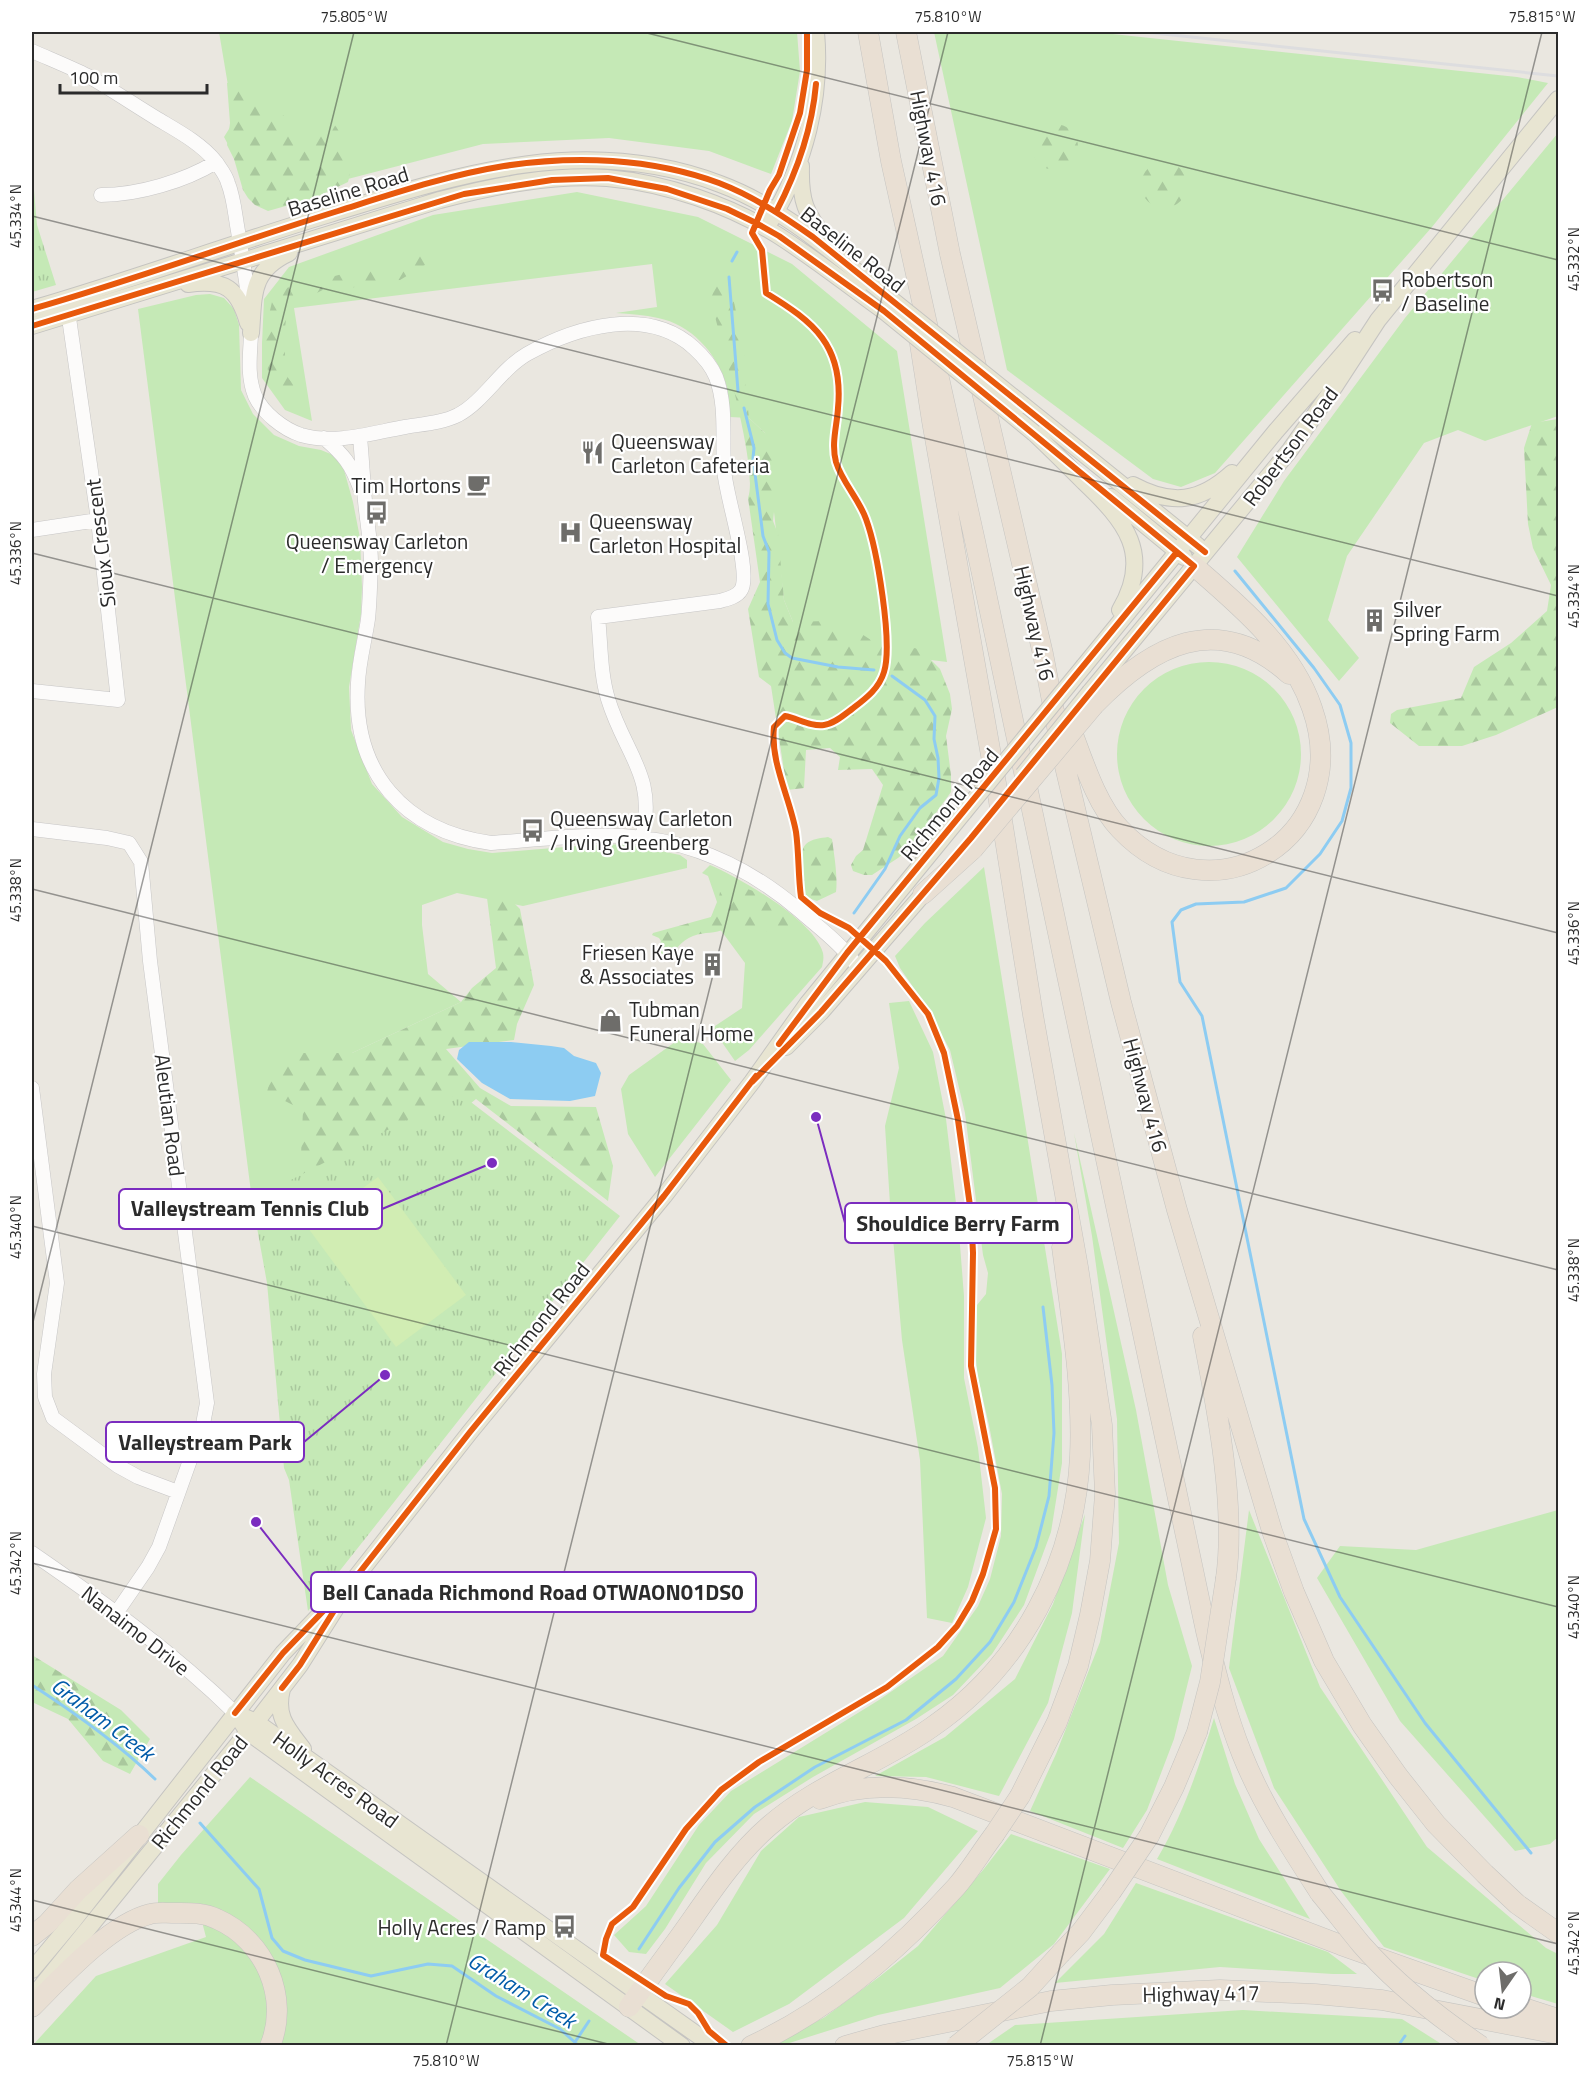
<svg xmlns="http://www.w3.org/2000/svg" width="1590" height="2077" viewBox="0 0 1590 2077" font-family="'Titillium Web',sans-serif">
<defs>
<pattern id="forest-firs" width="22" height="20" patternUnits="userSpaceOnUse" patternTransform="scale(1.5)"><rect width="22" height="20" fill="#c5e9b6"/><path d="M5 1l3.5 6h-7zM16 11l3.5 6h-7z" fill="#a9c89d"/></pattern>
<pattern id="park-tufts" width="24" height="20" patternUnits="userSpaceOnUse" patternTransform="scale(1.5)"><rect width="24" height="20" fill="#c5e9b6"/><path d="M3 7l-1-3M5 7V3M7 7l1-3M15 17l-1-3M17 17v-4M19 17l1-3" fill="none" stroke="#a9c89d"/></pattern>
</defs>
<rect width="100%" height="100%" fill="#eae7e0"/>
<path fill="#c5e9b6" d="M219,32H797L800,71L792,121L771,174L709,151L609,138L483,144L259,202L224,137L234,121Z
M934,32H1094L1517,77L1548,83L1432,227L1215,473L1181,487L1153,479L1007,370Z
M1558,133V416L1485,441L1458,430L1424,443L1347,556L1328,620L1359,658L1339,681L1237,557L1284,481L1405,318Z
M577,192L698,217L792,264L897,351L947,662L931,660L793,622L784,600L765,433L749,418L730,417C729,407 729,394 726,384C717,353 690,324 658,318C645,315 630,314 616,313L657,307L652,264L294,308L312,421L285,410L262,378V344L264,299L289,267L433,215Z
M210,294L224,298L234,309L239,325L241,390L253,414L274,435L299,446L321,450L333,455L339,460L344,470L353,502L360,538L362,587L361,614L349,687L351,730L372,784L402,817L443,842L468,849L492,853L577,846L627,844L680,855L687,860V868L523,906L457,893L422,905V925L428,974L461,1002L352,1053L300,1177L252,1200L138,309L196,295Z
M1117 754a92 92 0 1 1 184 0a92 92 0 1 1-184 0Z
M710,865C740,878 815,921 823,953C824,958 823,962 822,967L749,1050L735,1061L712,1028L742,1008L745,963L711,917L717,902L708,876L702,873Z
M984,867L1062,1354V1463L1051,1532L1024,1605L992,1654L953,1695L916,1719L813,1777L754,1814L706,1863L665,1929L646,1954L629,1952L614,1935L646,1906L699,1825L731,1791L879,1700L943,1656L978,1606L990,1579L1001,1536L1002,1494L989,1425L978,1378L975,1351L977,1305L986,1294L988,1273L983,1255L965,1113L950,1050L927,1007L900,968L895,956L925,923Z
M909,1001L933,1052L946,1119L958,1220L964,1296V1378L978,1448L986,1518L968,1587L952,1623L927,1618L920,1460L902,1340L890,1204L885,1126L899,1068L889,1003Z
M682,1037L703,1044L731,1080L655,1177L628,1134L621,1089L629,1075Z
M1074,1133L1136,1410L1168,1585L1192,1666L1174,1739L1147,1810L1123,1848L1030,1811L1056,1754L1100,1642L1119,1543L1117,1419L1092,1236Z
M1249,1510L1320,1687L1427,1847L1546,1948L1558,1954V2004L1521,1993V1972H1485V1981L1384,1947L1341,1891L1274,1788L1229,1668Z
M1558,1510V1837L1550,1844L1515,1851L1400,1721L1317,1578L1340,1546L1416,1550Z
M1085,1514L1072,1613L1048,1703L999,1796L926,1777L875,1776L945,1737L1015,1679L1053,1604Z
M1214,1718L1235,1784L1259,1839L1310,1919L1157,1859C1183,1815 1199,1767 1214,1718Z
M250,1777L641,2045L32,2046L96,1976L206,1937L198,1907L158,1905V1884L181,1855Z
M865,1802L928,1807L978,1831L904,1918L789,2004L733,2032L665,1984L717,1925L761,1851L799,1817Z
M1011,1834L1110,1869L1054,1944L1000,1988L878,2015L783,2045H778L776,2043L825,2017L879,1977L918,1946L983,1870Z
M1136,1883L1328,1952L1357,1974H1333L1220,1967L1055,1983L1104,1934Z
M1243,2010L1402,2019L1443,2045H986L1015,2025Z"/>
<path fill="url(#forest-firs)" d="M227,83H236C246,100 262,103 280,109V113C297,123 288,140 313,141L323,119C326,120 330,121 332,122C343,131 353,170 348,182L314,198L268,211L255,205L248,198L243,190L234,159L227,145L230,123Z
M1032 147a23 23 0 1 1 46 0a23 23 0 1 1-46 0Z
M1141 185a23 23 0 1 1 46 0a23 23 0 1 1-46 0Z
M416,255L425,257L427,261L425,265L400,280L374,282L351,288L327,287C314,297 301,296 288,305L284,335L286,373C288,381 297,385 299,395L293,402C273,392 269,385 267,363C266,354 267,351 262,344L272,302L275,297L291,285L305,284L346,273L398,265Z
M720,277L731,281L735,293L734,302L745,354L743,364L749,418L765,433L771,444L773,454L777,484L773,521L778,534L784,600L793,622L825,621L854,629L874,642L920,649L940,669L950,694L952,709L946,736L951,775V792L912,846L898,858L872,875H864L853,871L851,865L856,856L863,850L883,785L872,769L838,770L840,757L830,748L806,750L804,788L787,790L771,686L759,677L748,609L760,582L748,498C759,469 720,338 711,301L715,281Z
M1558,419V707L1496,735L1462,746H1419L1390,723L1391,714L1397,710L1461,698L1474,667L1511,643L1547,611L1551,585L1533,548L1528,524L1524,448L1532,423Z
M828,837L832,839C834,854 838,877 836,892L817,901C811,899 805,897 803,890C800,880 798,851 806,844C811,839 821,838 828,837Z
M739,886L756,892L788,916V929L751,933L726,928C714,935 706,931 693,936C681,940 674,953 664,961L656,957L655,953L661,941L659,938L652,935L653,933L711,917L716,912L720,892Z
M506,895L520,909L534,985L517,1024L514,1040L446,1049L480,1088L511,1106L596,1107L613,1166L608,1201L476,1099L452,1119L300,1177L303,1110L267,1092L273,1069L285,1053H352L461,1002L472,988L496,968L487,898Z
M32,1655L121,1710L150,1739L130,1774L103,1761L68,1719L32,1702Z"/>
<path fill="url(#park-tufts)" d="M32,167L37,225L56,285L32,292Z
M459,1093L620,1216L308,1611L289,1480L284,1468L267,1283L252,1200Z"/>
<path fill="#d1edb3" d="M378,1177L466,1295L396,1347L308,1228Z"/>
<path fill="#8dccf2" d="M469,1042H511L551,1046L564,1048L574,1056L596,1063L601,1073L595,1096L570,1101L510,1099L482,1083L457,1059L459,1050Z"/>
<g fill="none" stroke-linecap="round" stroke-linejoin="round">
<path stroke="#8dccf2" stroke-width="3" d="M732,261L737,252
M729,277L738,391
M744,408L754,448L753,458L763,536L769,552L768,604L777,640L785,653L792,658L838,667L874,670
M1235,571L1314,668L1340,705L1351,743V788L1342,821L1320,854L1286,888L1244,902L1196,904L1181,910L1172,922L1180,982L1202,1016L1304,1519L1340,1597L1425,1723L1531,1853
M854,913L885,869L900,836L920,808L936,795L939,778L938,758L934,739L935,716L925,700L892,676
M32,1685C75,1713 118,1743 155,1779
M200,1823L259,1889L272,1938L283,1951L305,1960L371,1976L428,1964L452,1966L496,1996L560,2029L579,2046
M639,1949L679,1888L715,1842L755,1807L815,1767L906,1720L956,1679L990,1642L1014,1602L1036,1547L1049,1496L1054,1433L1052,1385L1043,1307
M575,2042L589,2021
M1398,2046L1405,2036"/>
<defs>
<path id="minor" d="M32,51C50,59 70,67 88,76C111,89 133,104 156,118C176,130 201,143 216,162C220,168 226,175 228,183C234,198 235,215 238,231C243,264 251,302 251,335C250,356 247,376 255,396C263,413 283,429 301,435C335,445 371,433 405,427C423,424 442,423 458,415C484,401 501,369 527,354C577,326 648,306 694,348C704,357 711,365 716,377C727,406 722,439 724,469C725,494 752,573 741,590C737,597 727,599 720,601L598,617C601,645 600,672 608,699C625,755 657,775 642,838
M101,195C138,195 185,181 216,162
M360,437C362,458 363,479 365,501C367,522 371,543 371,564C370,582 370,601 368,619C365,640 359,661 358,683C352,772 404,831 491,843C535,840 580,834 623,836C690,840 750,868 800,911C818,927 839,942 853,961
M324,438C344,455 351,464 360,488
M32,530L98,520
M32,691L118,700L98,520L67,304
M32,829L107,838L129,843L141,862L150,961L207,1403L203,1424L159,1547L148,1567L117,1612
M32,1088L57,1283L44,1374L45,1397L53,1418L118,1466L138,1477L178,1492
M32,1553C103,1602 173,1652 235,1713"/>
<path id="major" d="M801,166C800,201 805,213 827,240
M771,220C805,164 822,97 816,32
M188,284C225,279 238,288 248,323
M32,309C132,280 230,244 330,214C459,174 586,133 720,184C777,205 824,245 871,283
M32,326L440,200C494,186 552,174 607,178C666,183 730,205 779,236C815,259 849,286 884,311
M251,333C254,296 250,271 289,253
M1023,405L1198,546
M1034,433C1051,449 1068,466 1084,482C1125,521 1153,554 1120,610
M1133,485C1172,506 1200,502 1232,473
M1111,497L1184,557
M1084,666L1276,431L1355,340
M1090,692L1290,450L1335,386L1378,320L1558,99
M786,1047L821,1012L931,885
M282,1689C275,1716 287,1728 303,1749
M235,1713L256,1722L713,2046
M236,1714L248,1732L682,2046
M32,1970L73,1921L283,1653L356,1577L470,1432L664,1196L752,1082L808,1003L964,812
M39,1989L256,1722L300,1665L336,1608"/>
<path id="highway" d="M868,32L891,161L975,541L1206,1631C1216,1673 1226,1714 1242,1754C1262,1804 1291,1848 1320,1893
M906,32L950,254L1043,654L1063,758L1121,1002L1177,1210L1272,1531L1294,1592L1324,1661L1362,1725L1398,1776L1436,1824L1485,1874L1517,1904L1558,1933
M920,344L932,421L997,789L1033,1015L1078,1267L1102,1425L1105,1494L1100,1561L1090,1615L1078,1666L1057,1722L1020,1796
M1094,705C1151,646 1217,609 1289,674
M1067,719C1081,753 1094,802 1120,829C1212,927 1357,836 1312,708C1292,649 1240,606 1194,566
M923,894L973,849
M1203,1336C1217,1409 1236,1505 1226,1578
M820,1799C864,1782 909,1785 953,1797L1341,1945L1485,1996
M1149,1836L1174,1787L1197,1732
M32,1936L47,1924L78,1890L139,1835
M1061,1953L1081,1932L1111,1892
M32,2007C61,1978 110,1924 150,1914C157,1912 165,1913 172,1913C188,1913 203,1912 217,1919C265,1940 290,1998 270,2046
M629,2007C650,1977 672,1948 693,1918C716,1885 739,1852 769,1826C817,1784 880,1764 932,1727C1021,1666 1075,1564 1080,1456C1083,1387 1071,1316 1062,1247
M1521,2007L1558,2019
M751,2046C829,2010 899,1950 956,1887C970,1871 981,1852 994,1835
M845,2046L884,2035L1051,2001L1112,1995L1220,1990L1315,1994L1382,2000L1558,2034"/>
</defs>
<use href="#minor" stroke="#c7c6c6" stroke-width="15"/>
<use href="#major" stroke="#c5c4c1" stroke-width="18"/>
<use href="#highway" stroke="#c5c4c1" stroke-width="21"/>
<use href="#minor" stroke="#fcfbfa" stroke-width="14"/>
<use href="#major" stroke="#e8e5d2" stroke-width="16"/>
<use href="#highway" stroke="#e9dfd3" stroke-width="20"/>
<path stroke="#dddddf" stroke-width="3" d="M1144,32L1558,76"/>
<defs>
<path id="major-bridge" d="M871,283L1023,405
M884,311L1034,433
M1023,775L1090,692
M964,812L1084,666"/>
<path id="highway-bridge" d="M973,849L1094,705
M1197,1732L1210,1682L1226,1578
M994,1835L1020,1796
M1111,1892L1149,1836
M1320,1893C1334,1910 1347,1927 1361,1944C1395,1983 1438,2017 1481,2046
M956,2046L1030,1987L1061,1953"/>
</defs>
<use href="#major-bridge" stroke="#c5c4c1" stroke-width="18" stroke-linecap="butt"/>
<use href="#highway-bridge" stroke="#c5c4c1" stroke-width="21" stroke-linecap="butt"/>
<use href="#major-bridge" stroke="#e8e5d2" stroke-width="16"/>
<use href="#highway-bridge" stroke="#e9dfd3" stroke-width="20"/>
<defs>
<path id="cycleway" d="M776,212C797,172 812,129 816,84
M32,309C134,280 235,243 338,211C392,194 448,175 504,166C575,155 651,158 719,183C753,196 783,216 813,237L1205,552
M32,326L464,194L552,180L608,178L667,189L727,209L756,223L779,236L884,311L1194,566L971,838L821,1012L752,1082
M779,1044L847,953L1177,552
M282,1688L300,1665L337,1606
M235,1713L283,1653L356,1577L470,1432L664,1196L756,1076
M727,2046L709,2031L698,2013L689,2004L666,1996L603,1955L606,1939L612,1924L633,1907L686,1829L721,1790L759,1762L887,1687L938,1647L957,1626L972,1601L983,1574L996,1529L995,1488L971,1366L973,1253L971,1213L958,1120L944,1053L928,1014L886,961L849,928L820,913L801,897C798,876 799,853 796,832C790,798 770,762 774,727L785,716C797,718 811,727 824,725C834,724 844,715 852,709C865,699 879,689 884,672C893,643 877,549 866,519C859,499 842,482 836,462C831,443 837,426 838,408C844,346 814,322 766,293L762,250L752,233L770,190L779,175L800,113L807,70V32"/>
</defs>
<use href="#cycleway" stroke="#fff" stroke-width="10"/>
<use href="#cycleway" stroke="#e8590c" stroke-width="6"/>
</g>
<path fill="none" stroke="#2b2b2b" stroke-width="1.5" stroke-opacity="0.45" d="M643,32L1558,260M32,216L1558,596M32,553L1558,933M32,889L1558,1270M32,1226L1558,1607M32,1326L354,32M32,1563L1558,1944M32,1900L616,2046M446,2046L948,32M1040,2046L1542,32"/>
<defs>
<symbol id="bus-bare" viewBox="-9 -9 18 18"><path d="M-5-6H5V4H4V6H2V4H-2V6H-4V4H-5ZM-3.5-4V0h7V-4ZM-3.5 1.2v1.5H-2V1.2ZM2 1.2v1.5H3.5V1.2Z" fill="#6e6d6a" stroke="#fff" stroke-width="2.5" paint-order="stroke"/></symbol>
<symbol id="restaurant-bare" viewBox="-9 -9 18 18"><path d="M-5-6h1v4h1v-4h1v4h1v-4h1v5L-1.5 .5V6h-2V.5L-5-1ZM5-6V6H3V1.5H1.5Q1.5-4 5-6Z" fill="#6e6d6a" stroke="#fff" stroke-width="2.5" paint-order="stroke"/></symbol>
<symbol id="cafe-bare" viewBox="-9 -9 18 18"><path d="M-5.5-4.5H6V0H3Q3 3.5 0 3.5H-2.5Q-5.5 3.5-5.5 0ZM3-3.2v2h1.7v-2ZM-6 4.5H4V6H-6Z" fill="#6e6d6a" stroke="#fff" stroke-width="2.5" paint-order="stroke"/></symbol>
<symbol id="hospital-bare" viewBox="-9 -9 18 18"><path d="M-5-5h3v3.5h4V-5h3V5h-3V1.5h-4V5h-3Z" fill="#6e6d6a" stroke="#fff" stroke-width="2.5" paint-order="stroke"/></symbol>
<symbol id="building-bare" viewBox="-9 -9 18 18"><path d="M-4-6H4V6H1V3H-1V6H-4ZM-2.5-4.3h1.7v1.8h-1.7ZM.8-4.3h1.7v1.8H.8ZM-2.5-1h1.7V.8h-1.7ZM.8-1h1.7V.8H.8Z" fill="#6e6d6a" stroke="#fff" stroke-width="2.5" paint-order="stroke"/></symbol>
<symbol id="shop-bare" viewBox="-9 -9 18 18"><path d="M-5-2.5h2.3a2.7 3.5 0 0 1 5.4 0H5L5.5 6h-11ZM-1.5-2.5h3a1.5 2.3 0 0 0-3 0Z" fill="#6e6d6a" stroke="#fff" stroke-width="2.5" paint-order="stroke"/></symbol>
</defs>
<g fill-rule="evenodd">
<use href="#bus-bare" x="1366" y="274" width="33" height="33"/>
<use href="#restaurant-bare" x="576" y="436" width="33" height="33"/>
<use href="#cafe-bare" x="462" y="468" width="33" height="33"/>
<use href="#bus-bare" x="360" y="496" width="33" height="33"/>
<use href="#hospital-bare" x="554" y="516" width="33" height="33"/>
<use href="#building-bare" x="1358" y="604" width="33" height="33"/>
<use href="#bus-bare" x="516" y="814" width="33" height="33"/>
<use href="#building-bare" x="696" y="948" width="33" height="33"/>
<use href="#shop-bare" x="594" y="1004" width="33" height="33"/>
<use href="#bus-bare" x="548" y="1910" width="33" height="33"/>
</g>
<g text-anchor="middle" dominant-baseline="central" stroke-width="4.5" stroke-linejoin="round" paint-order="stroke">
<g font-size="21" fill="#2b2b2b" stroke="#fff">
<text transform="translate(929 148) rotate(79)">Highway 416</text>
<text transform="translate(348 191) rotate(-17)">Baseline Road</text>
<text transform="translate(853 249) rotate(38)">Baseline Road</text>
<text transform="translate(1290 446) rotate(-53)">Robertson Road</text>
<text transform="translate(100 543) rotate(-97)">Sioux Crescent</text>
<text transform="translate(1035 623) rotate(77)">Highway 416</text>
<text transform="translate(949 804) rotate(-50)">Richmond Road</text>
<text transform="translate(1146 1095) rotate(75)">Highway 416</text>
<text transform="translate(170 1115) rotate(83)">Aleutian Road</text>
<text transform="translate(541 1319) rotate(-51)">Richmond Road</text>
<text transform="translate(136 1630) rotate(38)">Nanaimo Drive</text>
<text transform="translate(336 1779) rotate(36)">Holly Acres Road</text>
<text transform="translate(199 1792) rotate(-51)">Richmond Road</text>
<text transform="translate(1201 1993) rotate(-1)">Highway 417</text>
</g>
<g font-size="21" fill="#2b2b2b" stroke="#fff" text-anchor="start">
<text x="1401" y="279">Robertson<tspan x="1401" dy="24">/ Baseline</tspan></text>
<text x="611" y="441">Queensway<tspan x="611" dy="24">Carleton Cafeteria</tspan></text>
<text x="461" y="485" text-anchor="end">Tim Hortons</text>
<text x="589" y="521">Queensway<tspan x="589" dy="24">Carleton Hospital</tspan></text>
<text x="377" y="541" text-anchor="middle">Queensway Carleton<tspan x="377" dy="24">/ Emergency</tspan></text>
<text x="1393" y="609">Silver<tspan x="1393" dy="24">Spring Farm</tspan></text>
<text x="550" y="818">Queensway Carleton<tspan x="550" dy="24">/ Irving Greenberg</tspan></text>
<text x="694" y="952" text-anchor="end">Friesen Kaye<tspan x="694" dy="24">&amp; Associates</tspan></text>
<text x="629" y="1009">Tubman<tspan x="629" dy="24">Funeral Home</tspan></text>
<text x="546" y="1927" text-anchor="end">Holly Acres / Ramp</text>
</g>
<g font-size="22" font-style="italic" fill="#015ba9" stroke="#fff">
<text transform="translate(103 1719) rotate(37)">Graham Creek</text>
<text transform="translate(522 1990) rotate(32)">Graham Creek</text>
</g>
</g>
<path fill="none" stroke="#7b2cbf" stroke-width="2" d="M492 1163L382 1209M816 1117L845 1223M385 1375L304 1442M256 1522L311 1592"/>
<g fill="#7b2cbf" stroke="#fff" stroke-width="2">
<circle cx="492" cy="1163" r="6"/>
<circle cx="816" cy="1117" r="6"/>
<circle cx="385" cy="1375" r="6"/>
<circle cx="256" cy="1522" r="6"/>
</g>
<g fill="#fff" stroke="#7b2cbf" stroke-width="2">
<rect x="119" y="1189" width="263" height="40" rx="6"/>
<rect x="845" y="1203" width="227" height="40" rx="6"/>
<rect x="106" y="1422" width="198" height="40" rx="6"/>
<rect x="311" y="1572" width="445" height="40" rx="6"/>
</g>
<g font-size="22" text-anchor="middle" font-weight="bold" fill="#2b2b2b">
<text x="250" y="1216">Valleystream Tennis Club</text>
<text x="958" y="1231">Shouldice Berry Farm</text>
<text x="205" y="1450">Valleystream Park</text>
<text x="533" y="1600">Bell Canada Richmond Road OTWAON01DS0</text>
</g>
<rect width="1590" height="2077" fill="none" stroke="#ffffff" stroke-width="66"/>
<g transform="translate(1503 1990) rotate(194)"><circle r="28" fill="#ffffff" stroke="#aaaaaa" stroke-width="1.5"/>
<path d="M0-4.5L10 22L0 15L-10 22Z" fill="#6e6d6a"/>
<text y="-9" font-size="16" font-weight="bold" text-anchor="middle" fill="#2b2b2b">N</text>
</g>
<path d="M60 84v9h147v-9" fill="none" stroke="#2b2b2b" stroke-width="3"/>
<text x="69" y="84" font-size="18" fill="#2b2b2b" stroke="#ffffff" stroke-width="4.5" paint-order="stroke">100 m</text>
<rect x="33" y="33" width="1524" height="2011" fill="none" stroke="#2b2b2b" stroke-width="2"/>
<g font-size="15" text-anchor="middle" fill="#2b2b2b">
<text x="354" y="22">75.805°W</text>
<text x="948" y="22">75.810°W</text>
<text x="1542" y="22">75.815°W</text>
<text transform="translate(16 216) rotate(-90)" y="5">45.334°N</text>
<text transform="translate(1574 259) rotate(-90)" y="5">45.332°N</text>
<text transform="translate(16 553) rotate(-90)" y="5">45.336°N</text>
<text transform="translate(1574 596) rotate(-90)" y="5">45.334°N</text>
<text transform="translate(16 890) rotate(-90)" y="5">45.338°N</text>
<text transform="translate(1574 933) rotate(-90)" y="5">45.336°N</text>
<text transform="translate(16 1227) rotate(-90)" y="5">45.340°N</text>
<text transform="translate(1574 1270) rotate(-90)" y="5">45.338°N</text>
<text transform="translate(16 1563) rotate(-90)" y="5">45.342°N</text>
<text transform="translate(1574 1607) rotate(-90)" y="5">45.340°N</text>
<text transform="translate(16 1900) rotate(-90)" y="5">45.344°N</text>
<text transform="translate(1574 1943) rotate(-90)" y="5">45.342°N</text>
<text x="446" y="2066">75.810°W</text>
<text x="1040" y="2066">75.815°W</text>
</g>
</svg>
